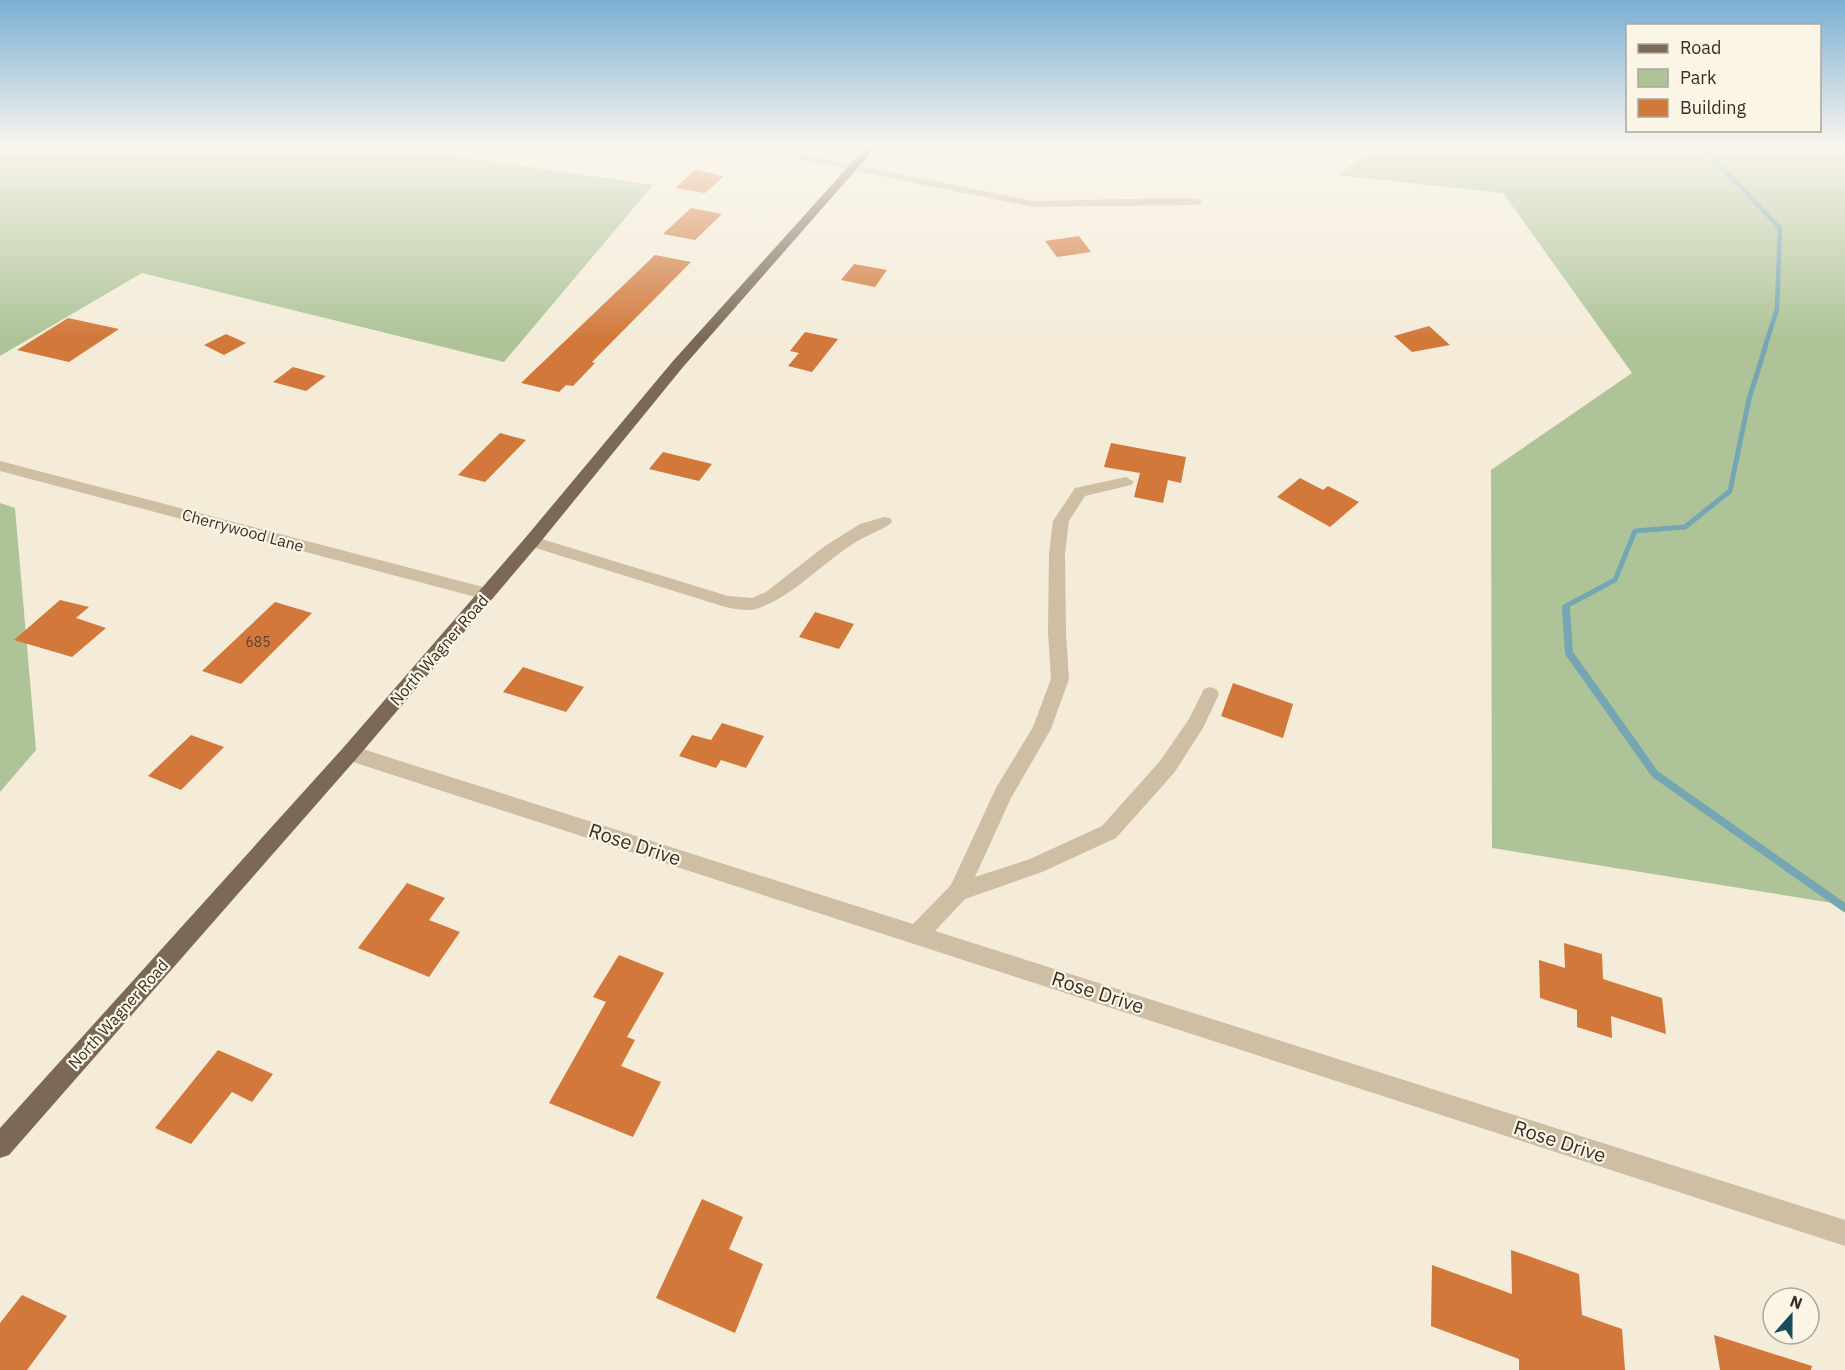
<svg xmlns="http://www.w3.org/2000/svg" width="1845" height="1370" viewBox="0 0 1845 1370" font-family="'IBM Plex Sans',sans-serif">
<rect width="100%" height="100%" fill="#f4ecd9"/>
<path fill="#aec498" d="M0,147H395L653,185L504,362L142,273L0,356Z
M1378,147H1845V905L1492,848L1491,470L1632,373L1503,193L1337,175Z
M0,503L15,508L36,750L0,792Z"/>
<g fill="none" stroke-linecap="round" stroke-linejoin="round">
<path stroke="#75a6b3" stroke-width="4.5" d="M1698,147L1704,149L1780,228L1777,309L1764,350"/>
<path stroke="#75a6b3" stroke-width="5" d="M1566,609V606L1615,580L1635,531L1685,527L1730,491L1749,399L1765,348"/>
<path stroke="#75a6b3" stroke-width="8" d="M1566,608L1569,653L1655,774L1845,908"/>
</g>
<path fill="#d1783a" d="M695,170L724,176L705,193L675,188Z
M691,208L722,214L695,240L663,234Z
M1079,236L1091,252L1057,257L1045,241Z
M655,255L691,262L592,362L595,363L573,386L566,385L559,392L521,383Z
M854,264L887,270L875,287L841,280Z
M68,318L119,329L69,362L17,350Z
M1429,326L1450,345L1412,352L1394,336Z
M805,332L838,339L812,372L788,366L799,353L790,351Z
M226,334L246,343L224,355L204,345Z
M293,367L326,376L306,391L273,382Z
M500,433L526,440L485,482L458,475Z
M1111,443L1186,457L1181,483L1168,480L1163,503L1134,497L1140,473L1104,467Z
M663,452L712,464L699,481L649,469Z
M1300,478L1323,490L1328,486L1359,502L1330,527L1277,497Z
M60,600L89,607L76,618L106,628L72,657L14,640Z
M275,602L312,613L241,684L202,671Z
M815,612L854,624L839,649L799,637Z
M523,667L584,687L566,712L503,692Z
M1233,683L1293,704L1283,738L1221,716Z
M722,723L764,736L746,768L721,760L716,768L679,756L692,735L711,740Z
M191,735L224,747L181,790L148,776Z
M407,883L445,898L429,920L460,932L429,977L358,948Z
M1564,943L1602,954L1603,979L1662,998L1666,1034L1611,1016L1612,1038L1577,1027V1010L1540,998L1539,960L1565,968Z
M619,955L664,973L627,1037L635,1040L621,1066L661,1082L633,1137L549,1103L606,1002L593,997Z
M218,1050L273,1074L252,1102L232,1092L191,1144L155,1128Z
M702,1199L743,1217L729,1249L763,1264L735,1333L656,1298Z
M1511,1250L1579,1274L1582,1315L1622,1329L1625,1370H1519V1359L1431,1326L1432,1265L1512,1294Z
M22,1295L67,1316L27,1370H0V1323Z
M1714,1335L1812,1366L1811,1370H1720Z"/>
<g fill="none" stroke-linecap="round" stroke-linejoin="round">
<path fill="#cdbea4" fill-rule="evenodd" d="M749,147H767L1033,201L1177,198L1197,199L1203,202L1197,205L1033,207L754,150Z
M0,461L487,588L493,590L495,594L493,598L487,600L0,471Z
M1126,477L1134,482L1131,485L1085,496L1069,521L1065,554L1066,633L1069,679L1051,729L1011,798L975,877L1030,859L1102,826L1160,761L1189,719L1204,689L1210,687L1216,689L1219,694L1203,728L1174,773L1116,838L1042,872L965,899L935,931L1845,1220V1246L350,761L343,758L341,753L343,748L350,745L913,924L951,885L996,788L1033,727L1051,679L1048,633L1049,554L1053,521L1075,488Z
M884,517L890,518L892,522C889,527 863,537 856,542C823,562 795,595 759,608C749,612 733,609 722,606L526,545L524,541L526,537L532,536L728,596L752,598L766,592L825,546L860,524Z"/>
<path fill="#7b6956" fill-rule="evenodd" d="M866,147H876L683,367L538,545L357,758L9,1155L0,1158V1128L343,748L526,537L673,361Z"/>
</g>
<linearGradient id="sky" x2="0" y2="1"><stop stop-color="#7aaed3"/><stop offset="0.43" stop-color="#faf6ee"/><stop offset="1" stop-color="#faf6ee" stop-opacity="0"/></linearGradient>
<rect width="1845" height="338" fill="url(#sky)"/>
<g text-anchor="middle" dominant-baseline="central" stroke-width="4.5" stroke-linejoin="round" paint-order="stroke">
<g font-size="14" fill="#5e412b">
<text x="258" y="642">685</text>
</g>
<g font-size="16" fill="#372f26" stroke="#fbf5e6">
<text transform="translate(243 530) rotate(15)">Cherrywood Lane</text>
<text transform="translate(439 650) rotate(-49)">North Wagner Road</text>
<text transform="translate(118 1014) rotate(-48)">North Wagner Road</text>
</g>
<g font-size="20" fill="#372f26" stroke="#fbf5e6">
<text transform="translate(635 844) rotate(18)">Rose Drive</text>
<text transform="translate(1098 992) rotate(18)">Rose Drive</text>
<text transform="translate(1560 1141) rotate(18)">Rose Drive</text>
</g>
</g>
<rect x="1626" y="24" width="195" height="108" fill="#fbf5e6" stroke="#ada699" stroke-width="1.5"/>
<rect x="1638" y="44" width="30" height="9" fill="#7b6956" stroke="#ada699" stroke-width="1.5"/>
<text x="1680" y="54" font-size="18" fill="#372f26">Road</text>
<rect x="1638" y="69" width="30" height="18" fill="#aec498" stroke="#ada699" stroke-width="1.5"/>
<text x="1680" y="84" font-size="18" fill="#372f26">Park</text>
<rect x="1638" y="99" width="30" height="18" fill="#d1783a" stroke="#ada699" stroke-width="1.5"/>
<text x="1680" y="114" font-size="18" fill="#372f26">Building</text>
<g transform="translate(1791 1316) rotate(21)"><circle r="28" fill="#fbf5e6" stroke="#ada699" stroke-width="1.5"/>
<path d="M0-4.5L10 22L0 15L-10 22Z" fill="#184d5d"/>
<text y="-9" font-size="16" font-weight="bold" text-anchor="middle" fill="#372f26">N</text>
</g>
</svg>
